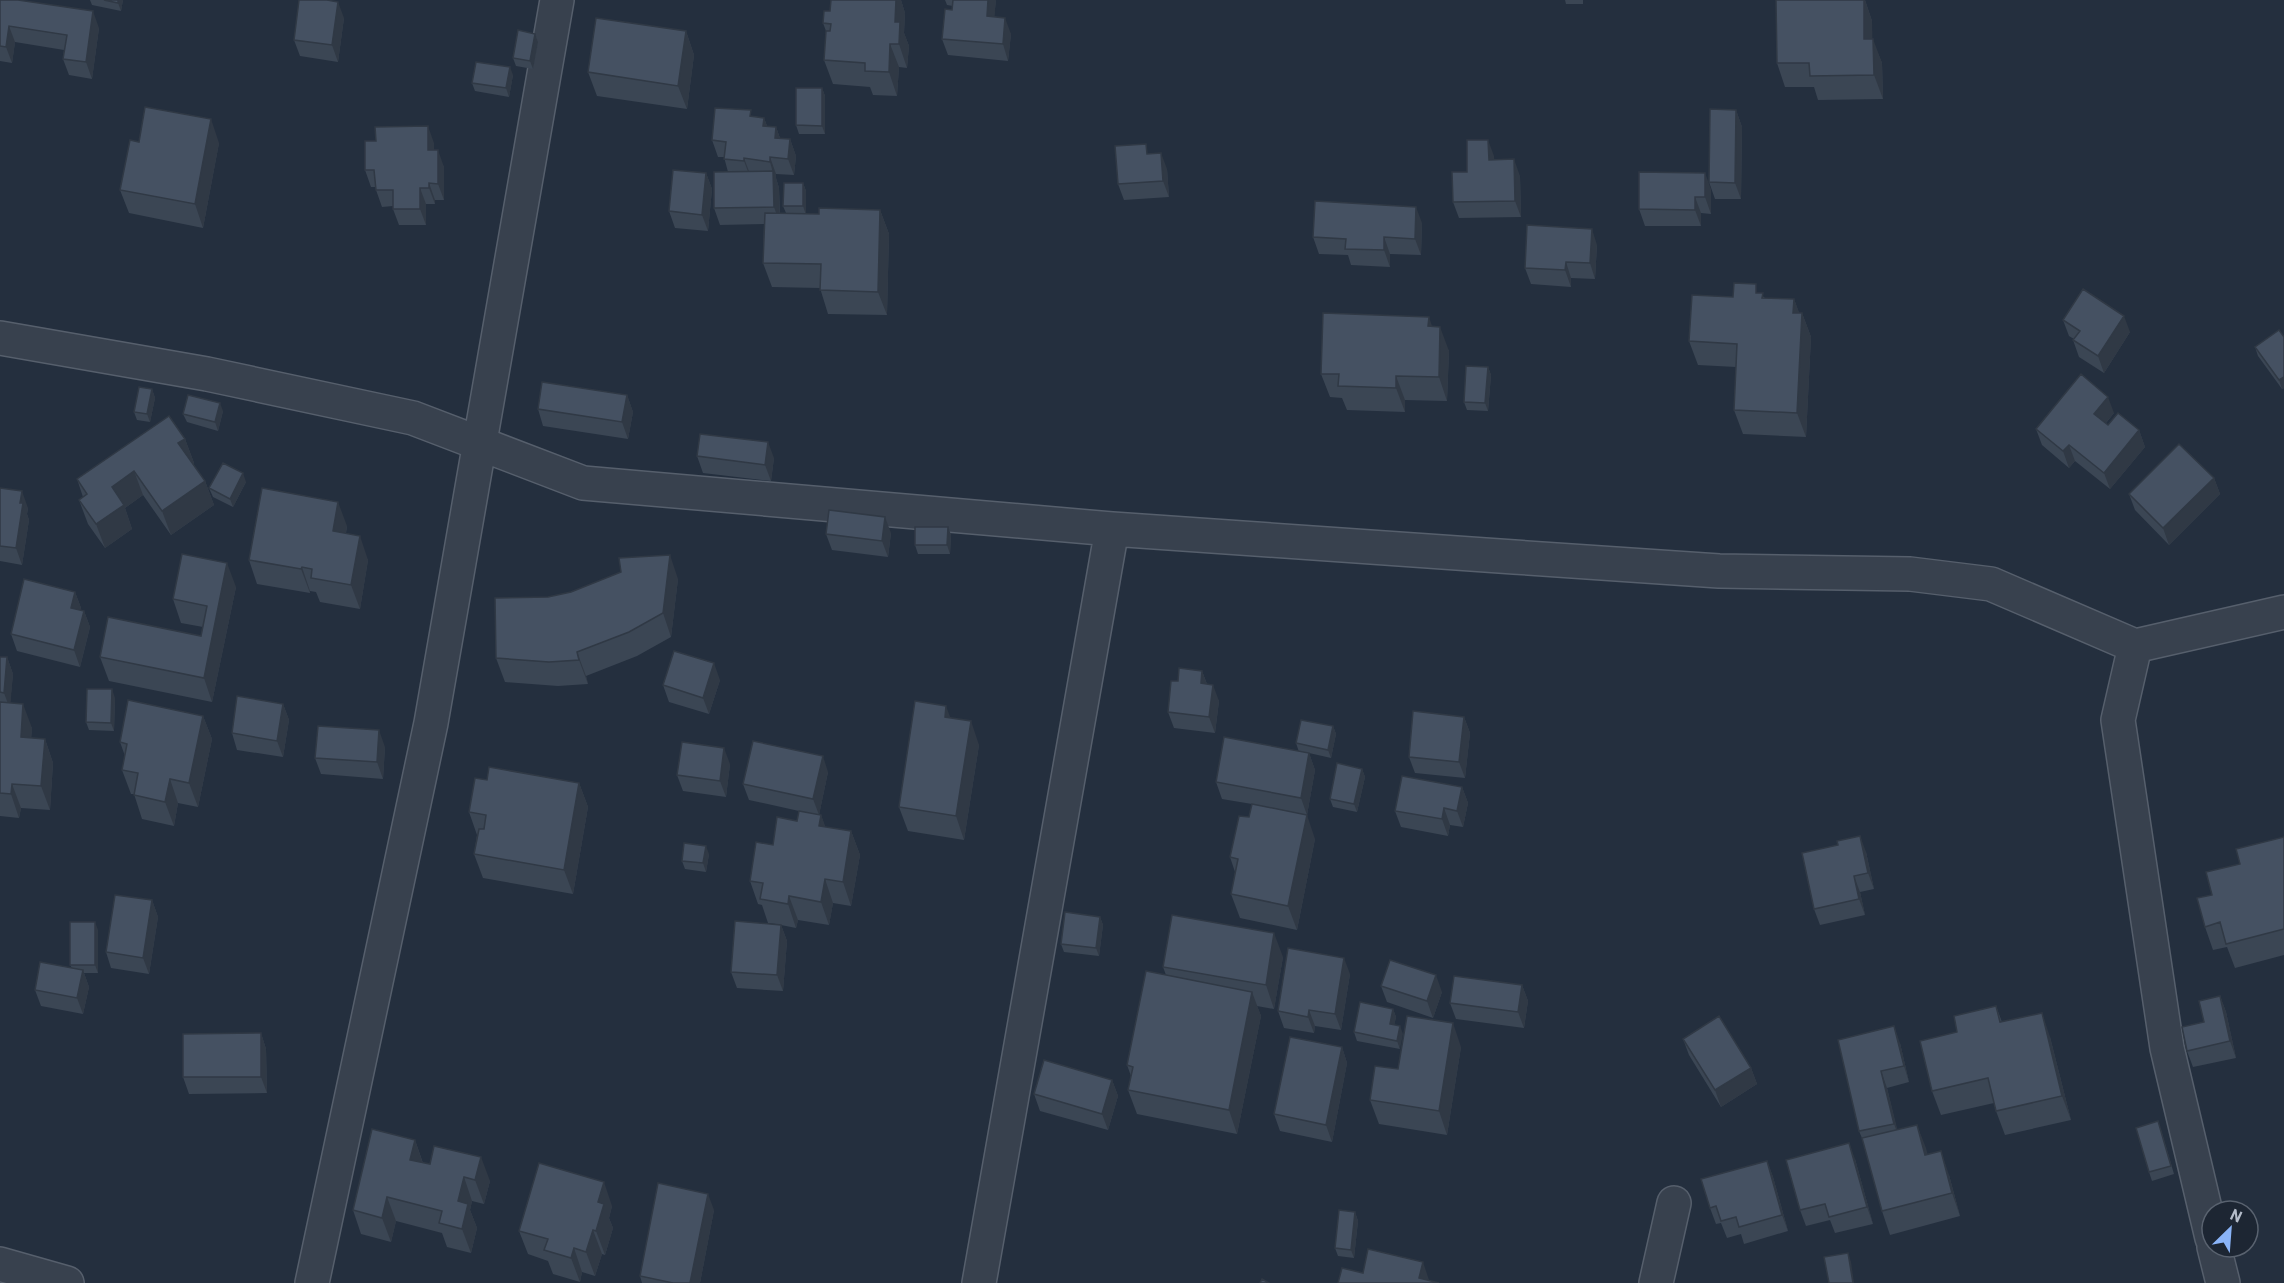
<svg xmlns="http://www.w3.org/2000/svg" width="2284" height="1283" viewBox="0 0 2284 1283" font-family="Barlow,sans-serif">
<rect width="100%" height="100%" fill="#242f3e"/>
<g fill="none" stroke-linecap="round" stroke-linejoin="round">
<defs>
<path id="minor" d="M0,338L207,374L413,418L583,483L1112,529L1514,557L1719,571L1910,574L1991,584L2135,646L2284,612
M2135,646L2118,720L2167,1048L2212,1238
M2214,1247L2223,1283
M0,1264L67,1283
M312,1283L431,723L557,0
M979,1283L1112,529
M1656,1283L1674,1203"/>
</defs>
<use href="#minor" stroke="#565f6c" stroke-width="36"/>
<use href="#minor" stroke="#38414e" stroke-width="33"/>
</g>
<path fill="#3b4654" d="M0,0L99,28L92,79L69,75L63,59L64,50L15,42L12,63L0,61Z
M90,0H123L121,11L92,5Z
M831,0H901L905,13L904,33L909,46L907,68L899,67L897,96L873,95L870,87L833,84L824,60L826,31L823,23L830,11Z
M945,0H996L994,17L1011,34L1008,61L948,55L942,39L952,10L953,6L947,5Z
M1565,0H1583V4H1566Z
M1776,0H1865L1872,21V39L1882,63L1883,99L1818,100L1814,87H1785L1777,63Z
M344,18L338,62L300,56L294,40Z
M686,31L694,55L687,109L597,96L588,72Z
M535,34L538,42L533,69L516,66L513,58Z
M513,75L509,97L475,91L472,83Z
M822,88L825,96V134H799L796,125Z
M1736,110L1742,127L1741,199H1715L1709,182Z
M753,116L764,118L767,126L776,127L780,138L790,139L796,156L794,175L776,174V178L779,188L780,213H786L783,206L803,183L806,191V214H819L880,210L889,234L887,315L828,314L820,288L772,287L763,263L764,224L720,225L714,208L728,172L724,157H718L712,140Z
M139,142L219,143L203,228L129,213L120,190Z
M434,143V150L444,167V200H435V204H426V225H399L393,209V206L382,207L376,190L375,187H371L365,170Z
M1494,156V159L1520,176L1521,217L1459,218L1453,202L1467,172Z
M1167,169L1169,197L1124,200L1118,184Z
M706,173L712,189L708,231L675,228L669,211Z
M1711,189V214L1701,213V226H1645L1639,209Z
M1422,223L1421,255L1390,254V267L1351,265L1348,255L1319,254L1313,237Z
M1597,245L1595,279L1571,278V287L1531,284L1525,268Z
M1759,293L1765,298L1794,299L1799,313H1802L1811,337L1806,437L1743,434L1734,410L1736,367L1698,365L1689,341L1733,297Z
M2063,320L2130,332L2104,373L2079,357L2073,340L2074,339L2069,336Z
M1432,327L1449,351L1447,401L1405,400V412L1347,410L1342,398L1330,397L1321,374Z
M2284,337V388L2282,389L2258,356L2255,347Z
M1488,367L1491,375L1488,411L1467,410L1464,402Z
M152,389L155,398L150,422L137,420L134,412Z
M627,395L633,412L628,439L543,426L538,409Z
M223,411L218,431L187,422L183,414Z
M2114,413L2106,423L2108,425L2139,430L2145,447L2110,489L2075,461L2069,468L2042,445L2036,429Z
M185,439L194,463L193,464L205,481L214,505L171,535L143,495L125,508L132,529L105,548L88,524L79,500L83,497L77,479Z
M697,456L774,458L771,481L703,473Z
M2214,478L2220,494L2169,545L2135,510L2129,494Z
M246,482L233,507L213,497L209,488Z
M0,488L28,508L27,514L29,520L22,565L0,561Z
M347,526L346,533L368,560L360,609L320,602L316,592L310,591V593L257,584L249,560Z
M948,527L951,535L950,554H918L915,545Z
M891,533L888,557L832,550L826,534Z
M678,579L671,637L637,656L586,676L588,684L558,686L505,682L496,658L548,597Z
M236,587L212,702L109,681L100,657L201,636L203,627L181,623L173,599Z
M75,592L81,608L80,610L84,611L90,627L80,667L17,651L11,634Z
M0,657H7L13,674L10,703L32,728L31,738L45,739L53,763L50,810L21,808L19,818L0,816Z
M1202,671L1207,684L1219,701L1215,733L1174,728L1168,712L1178,681Z
M720,680L709,714L669,702L663,685Z
M115,698L114,731L89,730L86,722Z
M283,704L289,720L283,757L237,750L232,733Z
M203,716L212,739L198,807L178,803L174,826L142,819L134,794H131L122,770L125,756L120,742Z
M950,717L979,745L964,840L908,831L899,807Z
M1464,717L1470,733L1465,778L1415,773L1409,757Z
M1333,726L1336,734L1331,758L1309,753L1315,770L1307,815L1256,805L1315,839L1297,930L1240,918L1231,894L1235,872L1230,857L1249,817L1252,804L1222,799L1216,782L1299,752L1296,743Z
M385,747L383,779L321,774L315,758Z
M730,764L726,797L683,791L677,775Z
M1362,769L1365,777L1357,812L1333,807L1330,799Z
M828,772L819,815H821L825,827L851,831L860,855L851,906L833,903L829,925L798,920L796,928L781,925L787,941L783,991L737,988L731,972L776,924L768,923L762,905L758,904L750,881L773,845L797,821L799,811L749,800L743,784Z
M487,780L579,783L588,807L573,894L483,878L474,854L477,835L469,812Z
M1462,787L1468,803L1463,827L1450,825L1448,836L1401,827L1395,811Z
M2284,837V955L2235,968L2227,947L2213,950L2205,927L2212,895L2240,864Z
M1838,845L1866,852L1874,889L1860,892L1865,915L1820,925L1814,909Z
M709,854L706,872L685,869L682,861Z
M152,900L158,917L149,974L111,968L106,952Z
M1100,917L1103,925L1099,956L1064,952L1061,944Z
M98,930V973H84L89,987L83,1014L41,1006L35,990L72,968L70,965Z
M1283,957L1274,1009L1257,1006L1261,1016L1237,1134L1137,1114L1128,1090L1131,1076L1127,1065L1166,975L1163,967Z
M1350,974L1341,1030L1315,1026L1314,1033L1284,1028L1278,1011Z
M1522,985L1528,1001L1524,1028L1456,1019L1450,1003Z
M1381,986L1442,992L1433,1018L1387,1002Z
M2220,996L2226,1012L2236,1058L2193,1067L2187,1051Z
M1996,1006L2002,1022L2050,1037L2071,1120L2005,1135L1996,1111L1994,1103L1941,1115L1932,1091L1957,1032Z
M1393,1009L1396,1017L1394,1025L1400,1049L1357,1041L1354,1032Z
M261,1033L266,1049L267,1093L189,1094L183,1077Z
M1683,1039L1751,1068L1757,1084L1721,1107L1689,1055Z
M1838,1040L1900,1043L1909,1082L1887,1088L1897,1130L1917,1125L1927,1154L1949,1175L1960,1216L1890,1235L1882,1211L1864,1143L1859,1131Z
M1342,1047L1347,1063L1332,1142L1280,1131L1274,1114Z
M1461,1047L1447,1135L1379,1124L1370,1100L1398,1069Z
M1112,1080L1118,1096L1108,1130L1040,1111L1034,1094Z
M2161,1130L2174,1174L2152,1181L2149,1172Z
M415,1140L423,1163L490,1181L484,1204L472,1201L470,1210L477,1228L471,1253L447,1247L442,1233L396,1221L391,1242L361,1234L353,1210Z
M1855,1159L1873,1224L1835,1233L1830,1220L1806,1226L1800,1210Z
M1767,1161L1773,1177L1788,1231L1744,1244L1741,1234L1727,1238L1721,1223L1716,1224L1710,1208Z
M612,1206L609,1218L613,1228L605,1255L602,1254L595,1276L582,1272L580,1282L553,1274L548,1261L528,1254L519,1231Z
M714,1210L700,1283H642L640,1276Z
M1355,1212L1358,1221L1354,1258L1338,1256L1335,1248Z"/>
<path fill="#303945" d="M118,0H123L121,11L118,3Z
M896,0H901L905,13L904,33L909,46L907,68L899,44L895,22Z
M988,0H996L993,32L987,16Z
M1864,0H1865L1872,21L1873,63L1864,39Z
M338,2L344,18L338,62L332,45Z
M93,11L99,28L92,79L86,62Z
M1005,18L1011,34L1008,61L1003,44Z
M9,26L15,42L12,63L6,47Z
M686,31L694,55L687,109L678,86Z
M535,34L538,42L533,69L530,61Z
M1873,39L1882,63L1883,99L1874,75Z
M890,44L899,67L897,96L889,72Z
M510,67L513,75L509,97L506,88Z
M822,88L825,96V134L822,126Z
M1736,110L1742,127L1741,199L1735,183Z
M764,118L770,134L763,126Z
M211,119L219,143L203,228L195,204Z
M428,126L434,143V166L428,150Z
M776,127L782,144L775,138Z
M790,139L796,156L794,175L788,159Z
M1488,140L1494,156L1495,176L1489,160Z
M438,150L444,167V200L438,184Z
M1161,153L1167,169L1169,197L1163,181Z
M770,157L776,174V178L779,188L780,224L774,207L773,173L770,162Z
M744,158L750,174V177L744,161Z
M1514,159L1520,176L1521,217L1515,201Z
M706,173L712,189L708,231L702,215Z
M1705,173L1711,189V214L1705,197Z
M429,183L435,200V204L429,188Z
M803,183L806,191V215L803,206Z
M420,188L426,204V225L420,209Z
M1695,197L1701,213V226L1695,210Z
M1416,207L1422,223L1421,255L1415,239Z
M880,210L889,234L887,315L878,292Z
M1592,229L1597,245L1595,279L1590,263Z
M1384,237L1390,254V267L1384,250Z
M1566,262L1571,278V287L1565,270Z
M1794,299L1802,320V313L1811,337L1806,437L1797,413L1793,313Z
M2124,316L2130,332L2104,373L2098,356Z
M1429,317L1437,341L1428,326Z
M1440,327L1449,351L1447,401L1439,377Z
M1488,367L1491,375L1488,411L1485,403Z
M1396,376L1405,400V412L1396,388Z
M2284,377V388L2282,389L2279,380Z
M152,389L155,398L150,422L147,414Z
M627,395L633,412L628,439L622,422Z
M2108,397L2114,413L2100,430L2094,414Z
M220,403L223,411L218,431L215,422Z
M2139,430L2145,447L2110,489L2104,473Z
M185,439L194,463L187,467L178,443Z
M768,442L774,458L771,481L765,465Z
M2069,445L2075,461L2069,468L2063,451Z
M134,471L143,495L125,508L132,529L105,548L96,524L112,487Z
M243,473L246,482L233,507L230,499Z
M2214,478L2220,494L2169,545L2163,528Z
M205,481L214,505L171,535L162,511Z
M22,491L28,508L27,514L29,520L22,565L16,548Z
M338,502L347,526L342,555L333,531Z
M885,517L891,533L888,557L882,541Z
M948,527L951,535L950,554L947,545Z
M360,536L368,560L360,609L351,585Z
M670,555L678,579L671,637L663,613Z
M227,563L236,587L212,702L204,678Z
M302,567L310,591V593L301,569Z
M75,592L81,608L77,624L71,608Z
M84,611L90,627L80,667L74,650Z
M577,652L586,676L588,684L579,660Z
M7,657L13,674L10,709L4,693Z
M714,663L720,680L709,714L703,698Z
M1202,671L1208,687L1201,683Z
M1213,685L1219,701L1215,733L1209,717Z
M112,689L115,698L114,731L111,723Z
M23,704L32,728L30,761L21,737Z
M283,704L289,720L283,757L277,741Z
M946,706L955,730L945,717Z
M203,716L212,739L198,807L189,783Z
M1464,717L1470,733L1465,778L1459,762Z
M971,721L979,745L964,840L956,816Z
M1333,726L1336,734L1331,758L1328,750Z
M379,730L385,747L383,779L377,762Z
M45,739L53,763L50,810L41,786Z
M724,748L730,764L726,797L720,781Z
M1309,753L1315,770L1307,815L1301,798Z
M823,756L828,772L819,815L813,799Z
M1362,769L1365,777L1357,812L1354,804Z
M170,779L178,803L174,826L165,802Z
M579,783L588,807L573,894L564,870Z
M12,784L21,808L19,818L11,794Z
M1462,787L1468,803L1463,827L1457,811Z
M1444,808L1450,825L1448,836L1442,819Z
M821,815L830,839L819,826Z
M1307,815L1315,839L1297,930L1288,906Z
M851,831L860,855L851,906L843,882Z
M1860,836L1866,852L1874,889L1868,873Z
M706,846L709,854L706,872L703,863Z
M1854,876L1860,892L1865,915L1859,899Z
M825,879L833,903L829,925L821,902Z
M789,896L798,920L796,928L788,904Z
M152,900L158,917L149,974L143,958Z
M1100,917L1103,925L1099,956L1096,948Z
M95,922L98,930V973L95,965Z
M781,925L787,941L783,991L777,975Z
M1274,933L1283,957L1274,1009L1266,985Z
M1344,958L1350,974L1341,1030L1335,1014Z
M83,970L89,987L83,1014L77,998Z
M1436,975L1442,992L1433,1018L1427,1001Z
M1522,985L1528,1001L1524,1028L1518,1012Z
M1252,992L1261,1016L1237,1134L1229,1110Z
M2220,996L2226,1012L2236,1058L2230,1041Z
M1393,1009L1396,1017L1393,1032L1390,1024Z
M1309,1010L1315,1026L1314,1033L1308,1017Z
M2042,1013L2050,1037L2071,1120L2062,1096Z
M1453,1023L1461,1047L1447,1135L1439,1111Z
M1400,1026L1403,1034L1400,1049L1397,1041Z
M1894,1026L1900,1043L1909,1082L1904,1066Z
M261,1033L266,1049L267,1093L261,1077Z
M1342,1047L1347,1063L1332,1142L1326,1125Z
M1751,1068L1757,1084L1721,1107L1715,1090Z
M1881,1071L1887,1088L1900,1140L1894,1124Z
M1112,1080L1118,1096L1108,1130L1102,1114Z
M1917,1125L1926,1148L1934,1179L1925,1155Z
M415,1140L423,1164L410,1160Z
M1849,1143L1855,1159L1873,1224L1867,1207Z
M1941,1151L1949,1175L1960,1216L1952,1193Z
M481,1157L490,1181L484,1204L475,1180Z
M1767,1161L1773,1177L1788,1231L1782,1215Z
M464,1177L472,1201L470,1210L477,1228L471,1253L462,1229L458,1201Z
M604,1182L612,1206L609,1218L613,1228L605,1255L596,1231L598,1202Z
M708,1194L714,1210L700,1283H690Z
M387,1197L396,1221L391,1242L382,1218Z
M1355,1212L1358,1221L1354,1258L1351,1250Z
M593,1230L602,1254L595,1276L586,1252Z
M574,1248L582,1272L580,1282L571,1258Z
M1848,1253L1851,1262L1854,1283H1853Z
M1423,1262L1430,1283L1419,1278Z"/>
<path fill="#455162" stroke="#303945" stroke-width="1.5" d="M0,0H18L93,11L86,62L63,59L67,35L9,26L6,47L0,46Z
M104,0H118V3Z
M299,0H327L338,2L332,45L294,40Z
M831,0H896L895,22H900L899,44H890L889,72L865,71V63L824,60L826,31H830L831,24L823,23L824,11H830Z
M953,0H988L987,16L1005,18L1003,44L942,39L945,9L952,10Z
M1776,0H1864V39H1873L1874,75L1810,76L1809,63H1777Z
M596,18L686,31L678,86L588,72Z
M518,30L535,34L530,61L513,58Z
M476,62L510,67L506,88L472,83Z
M796,88H822V126L796,125Z
M145,107L211,119L195,204L120,190L130,140L139,142Z
M715,108L751,110L750,116L764,118L763,126L776,127L775,138L790,139L788,159L770,157V162L744,158V161L724,159L726,142L712,140Z
M1710,109L1736,110L1735,183L1709,182Z
M428,126V150H438V184L429,183V188H420V209H393V190H376L374,170H365V141H376L375,127Z
M1467,140H1488L1489,160L1514,159L1515,201L1453,202L1452,172H1467Z
M1146,144L1147,154L1161,153L1163,181L1118,184L1115,146Z
M673,170L706,173L702,215L669,211Z
M773,171L774,207L714,208V172Z
M1639,172L1705,173V197H1695V210L1639,209Z
M784,183H803V206H783Z
M1315,201L1416,207L1415,239L1384,237V250L1345,249L1346,239L1313,237Z
M819,208L880,210L878,292L820,290L821,264L763,263L765,213L819,214Z
M1527,225L1592,229L1590,263L1566,262L1565,270L1525,268Z
M1734,283L1756,284V293H1763L1762,298L1794,299L1793,313H1802L1797,413L1734,410L1737,344L1689,341L1692,295L1733,297Z
M2083,289L2124,316L2098,356L2073,340L2080,331L2063,320Z
M1323,313L1429,317L1428,326L1440,327L1439,377L1396,376V388L1338,386L1339,374H1321Z
M2279,330L2284,337V377L2279,380L2255,347Z
M1466,366L1488,367L1485,403L1464,402Z
M2081,374L2108,397L2094,414L2108,425L2118,413L2139,430L2104,473L2069,445L2063,451L2036,429Z
M542,382L627,395L622,422L538,409Z
M139,387L152,389L147,414L134,412Z
M188,395L220,403L215,422L183,414Z
M169,416L185,439L178,443L205,481L162,511L134,471L112,487L124,505L96,524L79,500L87,494L77,479Z
M700,434L768,442L765,465L697,456Z
M2179,444L2214,478L2163,528L2129,494Z
M223,463L243,473L230,499L209,488Z
M0,488L22,491L20,503H23L16,548L0,546Z
M262,488L338,502L333,531L360,536L351,585L311,578L312,569L302,567L301,569L249,560Z
M829,510L885,517L882,541L826,534Z
M915,527H948L947,545H915Z
M182,554L227,563L204,678L100,657L108,617L201,636L207,606L173,599Z
M670,555L663,613L629,632L577,652L579,660L549,662L496,658L495,598L548,597L571,592L621,572L619,558Z
M24,579L75,592L71,608L84,611L74,650L11,634Z
M674,651L714,663L703,698L663,685Z
M0,657H7L4,693L0,692Z
M1179,668L1202,671L1201,683L1213,685L1209,717L1168,712L1171,681H1178Z
M87,689H112L111,723L86,722Z
M237,696L283,704L277,741L232,733Z
M128,700L203,716L189,783L170,779L165,802L134,795L138,773L122,770L127,744L120,742Z
M915,701L946,706L945,717L971,721L956,816L899,807Z
M0,702L23,704L21,737L45,739L41,786L12,784L11,794L0,793Z
M1413,711L1464,717L1459,762L1409,757Z
M1301,720L1333,726L1328,750L1296,743Z
M318,726L379,730L377,762L315,758Z
M1224,737L1309,753L1301,798L1216,782Z
M753,741L823,756L813,799L743,784Z
M682,742L724,748L720,781L677,775Z
M1337,763L1362,769L1354,804L1330,799Z
M489,767L579,783L564,870L474,854L479,829H484L486,815L469,812L475,778L487,780Z
M1402,776L1462,787L1457,811L1444,808L1442,819L1395,811Z
M1252,804L1307,815L1288,906L1231,894L1238,859L1230,857L1239,816L1249,817Z
M799,811L821,815L819,826L851,831L843,882L825,879L821,902L789,896L788,904L760,899L763,883L750,881L756,842L773,845L777,817L797,821Z
M1860,836L1868,873L1854,876L1859,899L1814,909L1802,853L1838,845L1837,841Z
M2284,837V929L2226,944L2220,922L2205,927L2197,898L2212,895L2206,872L2240,864L2236,849Z
M684,843L706,846L703,863L682,861Z
M115,895L152,900L143,958L106,952Z
M1065,912L1100,917L1096,948L1061,944Z
M1172,915L1274,933L1266,985L1163,967Z
M735,921L781,925L777,975L731,972Z
M70,922H95V965H70Z
M1288,948L1344,958L1335,1014L1309,1010L1308,1017L1278,1011Z
M1390,960L1436,975L1427,1001L1381,986Z
M40,962L83,970L77,998L35,990Z
M1146,971L1252,992L1229,1110L1128,1090L1133,1067L1127,1065Z
M1454,976L1522,985L1518,1012L1450,1003Z
M2220,996L2230,1041L2187,1051L2182,1027L2204,1022L2199,1001Z
M1360,1002L1393,1009L1390,1024L1400,1026L1397,1041L1354,1032Z
M1996,1006L2000,1022L2042,1013L2062,1096L1996,1111L1988,1078L1932,1091L1920,1041L1957,1032L1954,1016Z
M1407,1016L1453,1023L1439,1111L1370,1100L1375,1066L1398,1069Z
M1719,1016L1751,1068L1715,1090L1683,1039Z
M1894,1026L1904,1066L1881,1071L1894,1124L1859,1131L1838,1040Z
M261,1033V1077H183V1034Z
M1290,1037L1342,1047L1326,1125L1274,1114Z
M1044,1060L1112,1080L1102,1114L1034,1094Z
M2158,1121L2171,1166L2149,1172L2136,1128Z
M1917,1125L1925,1155L1941,1151L1952,1193L1882,1211L1862,1138Z
M372,1129L415,1140L410,1160L430,1164L434,1146L481,1157L475,1180L464,1177L458,1201L468,1204L462,1229L439,1223L442,1211L387,1197L382,1218L353,1210Z
M1849,1143L1867,1207L1829,1217L1825,1204L1800,1210L1786,1160Z
M1767,1161L1782,1215L1739,1227L1736,1217L1721,1221L1716,1206L1710,1208L1701,1179Z
M539,1163L604,1182L598,1202L604,1204L596,1231L593,1230L586,1252L574,1248L571,1258L544,1250L548,1239L519,1231Z
M658,1183L708,1194L690,1283H673L640,1276Z
M1339,1210L1355,1212L1351,1250L1335,1248Z
M1368,1249L1423,1262L1419,1278L1439,1283H1338L1342,1268L1363,1273Z
M1848,1253L1853,1283H1829L1824,1257Z
M1262,1279L1269,1283H1260Z"/>
<g transform="translate(2230 1229) rotate(25)"><circle r="28" fill="#1d2633" stroke="#59626f" stroke-width="1.5"/>
<path d="M0-4.5L10 22L0 15L-10 22Z" fill="#8ab4f8"/>
<text y="-9" font-size="16" font-weight="bold" text-anchor="middle" fill="#b4bcc9">N</text>
</g>
</svg>
